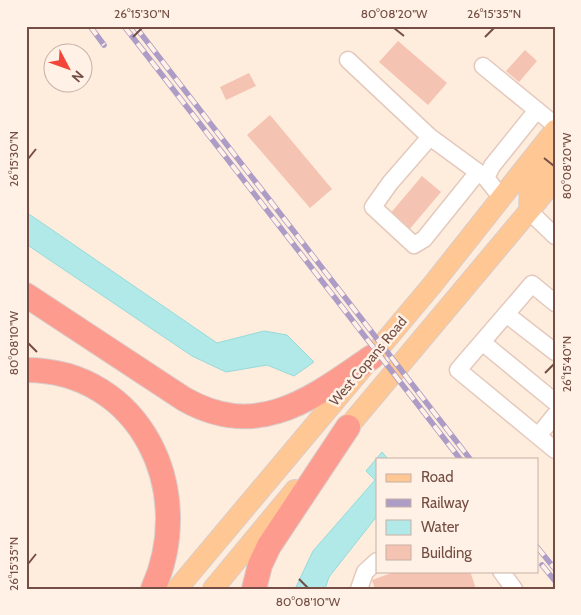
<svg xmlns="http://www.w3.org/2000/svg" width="581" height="615" viewBox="0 0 581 615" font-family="Cabin,sans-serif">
<rect width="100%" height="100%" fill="#feecdd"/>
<path fill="#b1e8e8" stroke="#96dada" d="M26,212L217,343L264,331L287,335L314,362L294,376L267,365L226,372L192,356L26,244Z
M382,452L388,459H377V516L329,577L325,589H295L313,551L375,480L366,471Z"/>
<path fill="#f5c3b2" d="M398,41L447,83L428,105L379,62Z
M525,50L537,61L519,82L506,71Z
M249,73L256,86L226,100L220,87Z
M270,115L332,189L310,208L247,135Z
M422,176L441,192L408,231L389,215Z
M397,571H470L476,589H375L372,580Z"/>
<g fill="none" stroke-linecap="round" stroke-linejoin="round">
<defs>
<path id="minor" d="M348,60L430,137L486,178
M483,66L555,125
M430,137L390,183L373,207L414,245L424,239L478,172
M501,197L486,178L492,166L537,110
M529,211L555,236
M506,314L555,352
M482,342L555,402
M555,415L538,436L555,450
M538,436L458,370L532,284L555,303
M501,571L514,589
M359,589L365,572L377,561"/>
<path id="major" d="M529,211L530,186L555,154
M338,439L555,180
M177,589L433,284L555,130
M213,589L295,490"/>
<path id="highway" d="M26,295L184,399C258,441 311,399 372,357
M26,370C141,370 197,491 153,589
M254,589L260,565L269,546L348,427"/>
</defs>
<use href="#minor" stroke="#e4c9bc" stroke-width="19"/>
<use href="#major" stroke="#d8cdcb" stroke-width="22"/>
<use href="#highway" stroke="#d8cdcb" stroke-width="26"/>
<use href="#minor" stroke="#fff" stroke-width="16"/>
<use href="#major" stroke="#ffc793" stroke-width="20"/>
<use href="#highway" stroke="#fd9b8e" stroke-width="24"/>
<defs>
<path id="rail" d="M90,26L104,45
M124,26L460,459
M135,26L470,459
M537,547L555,569
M542,565L555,581"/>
</defs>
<use href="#rail" stroke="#ad9cc6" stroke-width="5.5"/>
<use href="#rail" stroke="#fff1e5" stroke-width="4" stroke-dasharray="11" stroke-linecap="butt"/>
</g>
<path fill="none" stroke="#744e44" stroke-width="2" d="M394,28L404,36M133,37L142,28M485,37L494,28M544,158L554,166M28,159L36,149M28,343L37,352M545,373L554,364M28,564L36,554M299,579L308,588"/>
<g text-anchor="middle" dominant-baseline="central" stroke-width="5" stroke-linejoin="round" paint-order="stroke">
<g font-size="14" fill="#744e44" stroke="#fff1e5">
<text transform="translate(368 361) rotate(-50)">West Copans Road</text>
</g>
</g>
<rect width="581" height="615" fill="none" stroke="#fff1e5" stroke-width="55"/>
<rect x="376" y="458" width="162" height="115" fill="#fff1e5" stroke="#c7b0a5"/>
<rect x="386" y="474" width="25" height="8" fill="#ffc793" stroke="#c7b0a5"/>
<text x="421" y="482" font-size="15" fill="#744e44">Road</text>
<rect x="386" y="499" width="25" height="8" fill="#ad9cc6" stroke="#c7b0a5"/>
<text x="421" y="508" font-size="15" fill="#744e44">Railway</text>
<rect x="386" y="520" width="25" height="15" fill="#b1e8e8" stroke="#c7b0a5"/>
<text x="421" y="532" font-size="15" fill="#744e44">Water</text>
<rect x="386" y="545" width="25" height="15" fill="#f5c3b2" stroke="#c7b0a5"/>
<text x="421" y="558" font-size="15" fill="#744e44">Building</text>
<g transform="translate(68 68) rotate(131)"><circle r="24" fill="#fff1e5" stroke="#c7b0a5"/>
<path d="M0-4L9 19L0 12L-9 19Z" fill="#f24738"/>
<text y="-8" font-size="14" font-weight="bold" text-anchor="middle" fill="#744e44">N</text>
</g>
<rect x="28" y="28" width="526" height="560" fill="none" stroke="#744e44" stroke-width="2"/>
<g font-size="12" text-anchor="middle" fill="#744e44">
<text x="142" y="18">26°15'30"N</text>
<text x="394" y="18">80°08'20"W</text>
<text x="494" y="18">26°15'35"N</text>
<text transform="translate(14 159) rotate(-90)" y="4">26°15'30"N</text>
<text transform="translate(567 166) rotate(-90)" y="4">80°08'20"W</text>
<text transform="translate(14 343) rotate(-90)" y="4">80°08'10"W</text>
<text transform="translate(567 364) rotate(-90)" y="4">26°15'40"N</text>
<text transform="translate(14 564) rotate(-90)" y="4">26°15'35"N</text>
<text x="308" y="606">80°08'10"W</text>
</g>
</svg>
